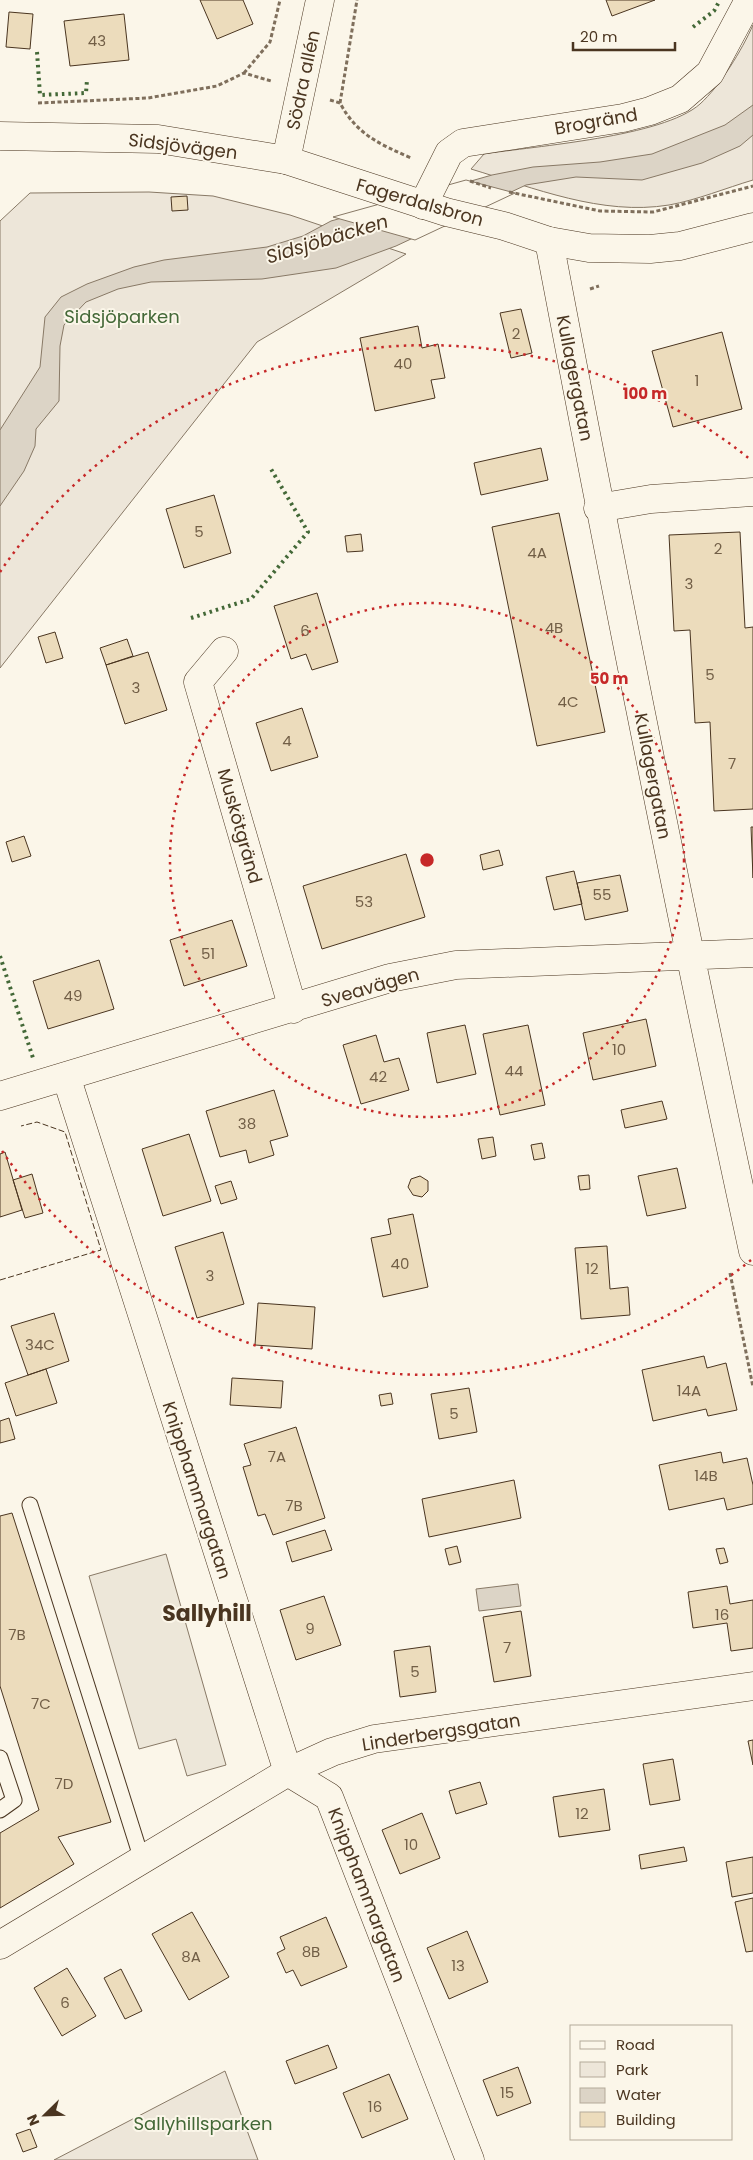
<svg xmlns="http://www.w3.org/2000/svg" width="753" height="2160" viewBox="0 0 753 2160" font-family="Poppins,sans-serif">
<rect width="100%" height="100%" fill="#fbf6e9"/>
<path fill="#ede6d9" stroke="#887966" d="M753,25V180C726,188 697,200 669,205C602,216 534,188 471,169L484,154C535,146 663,137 700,104C720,86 742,50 753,25Z
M149,192L213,196L290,215L406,254L257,342L0,668V221L30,193Z
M225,2071L258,2160H54Z"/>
<path fill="#ede7d9" stroke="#887966" d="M166,1554L226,1765L187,1776L176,1739L139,1749L89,1576Z"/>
<path fill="#dcd4c6" stroke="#887966" d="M753,105V135L740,146L702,163L642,180L576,177L526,185L396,246L336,268L262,279L151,282L118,289L86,302L64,325L60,346L59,401L36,429L35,446L24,471L0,506V430L40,367L45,317L61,297L87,284L134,267L164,260L267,247L303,236L331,221L492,175L533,167L600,162L652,154L725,125Z
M518,1584L521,1606L479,1611L476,1589Z"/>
<path fill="#fbf6e9" stroke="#887966" d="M466,180L515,193L415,240L333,217Z"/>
<path fill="#ecdcbc" stroke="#4a3520" d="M200,0H243L253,24L217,39Z
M606,0H655L612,16Z
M9,12L33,14L30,49L6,47Z
M124,14L129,60L70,66L64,21Z
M187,196L188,210L172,211L171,197Z
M521,309L532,353L511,358L500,313Z
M418,326L422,348L438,344L445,378L431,380L435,398L375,411L360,338Z
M722,332L742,409L673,427L652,351Z
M541,448L548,480L481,495L474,463Z
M214,495L231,553L184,568L166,509Z
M559,513L605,732L537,746L492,527Z
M740,532L745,628L753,627V809L714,811L710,722L695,723L690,630L674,631L669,535Z
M361,534L363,551L347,552L345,536Z
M317,593L338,662L312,670L306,654L291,659L274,606Z
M55,632L63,658L46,663L38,637Z
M127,639L133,656L106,665L100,648Z
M148,652L167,710L125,724L106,665Z
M302,708L318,757L271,771L256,723Z
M751,827H753V878Z
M24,836L31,856L12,862L6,842Z
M499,850L503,865L483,870L480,855Z
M406,854L425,917L322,949L303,886Z
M574,871L582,904L554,910L546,877Z
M620,875L628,911L585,920L577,883Z
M232,920L247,966L184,986L170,940Z
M99,960L114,1009L48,1029L33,981Z
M646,1019L656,1066L593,1080L583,1033Z
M465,1025L476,1074L437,1083L427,1033Z
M528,1025L545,1105L500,1115L483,1034Z
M376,1035L384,1062L399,1058L409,1090L361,1104L343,1045Z
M274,1090L288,1136L270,1141L274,1155L249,1163L246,1150L220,1157L206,1111Z
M662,1101L667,1119L625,1128L621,1110Z
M189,1134L211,1201L163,1216L142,1149Z
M493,1137L496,1156L482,1159L478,1139Z
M542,1143L545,1158L534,1160L531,1145Z
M5,1152L22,1210L0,1217V1154Z
M677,1168L686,1208L647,1216L638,1176Z
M32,1174L43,1213L25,1218L13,1180Z
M589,1175L590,1189L580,1190L578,1176Z
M420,1176L428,1181V1191L422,1197L413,1195L408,1187L411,1179Z
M231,1181L237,1199L221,1204L215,1186Z
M413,1214L428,1287L383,1297L371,1238L391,1234L388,1219Z
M223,1232L244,1304L197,1318L175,1247Z
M607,1246L610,1289L628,1287L630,1315L581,1319L575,1248Z
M258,1303L315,1307L312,1349L255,1345Z
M54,1313L69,1361L28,1375L11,1326Z
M704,1356L707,1368L726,1363L737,1410L708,1416L706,1409L653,1421L642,1370Z
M46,1369L57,1403L16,1416L5,1383Z
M232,1378L283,1381L281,1408L230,1405Z
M469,1388L477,1432L439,1439L431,1394Z
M391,1393L393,1404L381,1406L379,1395Z
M9,1418L15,1439L0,1443V1421Z
M296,1427L325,1518L273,1535L265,1514L258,1516L243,1467L251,1465L244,1444Z
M721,1452L723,1463L747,1458L753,1485V1504L727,1510L724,1498L669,1510L659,1465Z
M514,1480L521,1518L429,1537L422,1499Z
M12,1513L111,1822L58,1837L74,1864L0,1908V1833L39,1810L0,1686V1516Z
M325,1530L332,1550L292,1562L286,1542Z
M457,1546L461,1562L449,1565L445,1549Z
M724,1548L728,1562L720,1564L716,1549Z
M727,1586L730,1604L753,1600V1648L731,1651L727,1623L693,1628L688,1592Z
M324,1596L341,1645L296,1660L280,1610Z
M521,1611L531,1676L494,1682L483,1617Z
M430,1646L436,1692L400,1697L394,1651Z
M753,1740V1765L748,1741Z
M673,1759L680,1800L650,1805L643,1764Z
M480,1782L487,1804L456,1814L449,1791Z
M604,1789L610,1830L559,1837L553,1797Z
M422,1813L440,1858L400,1874L382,1830Z
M684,1847L687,1861L641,1869L639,1855Z
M753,1857V1893L732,1897L726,1862Z
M753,1898V1951L746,1952L735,1902Z
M192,1912L229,1977L189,2000L152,1934Z
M326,1917L347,1967L301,1986L293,1970L286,1973L277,1953L285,1949L280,1937Z
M467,1931L488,1982L449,1999L427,1948Z
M67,1968L96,2016L62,2036L34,1988Z
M121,1969L142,2011L125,2019L104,1978Z
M328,2045L337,2068L295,2084L286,2061Z
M518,2067L531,2103L497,2116L483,2080Z
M389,2074L408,2119L362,2138L343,2093Z
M30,2129L37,2147L23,2152L16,2134Z"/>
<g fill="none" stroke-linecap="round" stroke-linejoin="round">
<defs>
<path id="service" d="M30,1505L142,1860
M0,1758L14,1800L0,1810"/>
<path id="minor" d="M423,205L449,153L463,143L623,118L650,111L680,99L710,73L749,0
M549,241C613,578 680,915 753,1251
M598,508L651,499L753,492
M224,651L198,682L293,1009
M66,1076L288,1772L329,1797L470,2160
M0,1096L390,978L456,965L753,953
M0,1945L288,1772L332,1752L374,1739L753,1686"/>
<path id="tertiary" d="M286,160L320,0"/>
<path id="secondary" d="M0,136L158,139L286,160L446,212L504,226L549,241L589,248L650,249L680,246L753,227"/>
</defs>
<use href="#service" stroke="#4a3520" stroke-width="17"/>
<use href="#minor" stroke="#4a3520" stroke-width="29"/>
<use href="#tertiary" stroke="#4a3520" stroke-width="29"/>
<use href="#secondary" stroke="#4a3520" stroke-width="29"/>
<path stroke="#7f6f5c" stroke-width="3" stroke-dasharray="4 2.5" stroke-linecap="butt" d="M244,73L270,42L280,0
M330,100L340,103C357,135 380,144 411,158
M38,103L148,98L217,86L244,73L271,81
M340,103L357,0
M470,181L491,188
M509,192L600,211L653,212L753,186
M590,289L599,286
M730,1273L753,1387"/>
<use href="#service" stroke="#fbf6e9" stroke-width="15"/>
<use href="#minor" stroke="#fbf6e9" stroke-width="28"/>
<use href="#tertiary" stroke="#fbf6e9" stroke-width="28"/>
<use href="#secondary" stroke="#fbf6e9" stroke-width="28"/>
<path stroke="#436837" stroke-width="4" stroke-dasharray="2.5 4" stroke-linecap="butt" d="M693,27L714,11L720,0
M37,52L40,95L86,93L87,80
M191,618L251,599L308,532L271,469
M0,956L33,1058"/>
<path stroke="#4a3520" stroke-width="1" stroke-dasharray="6 2.5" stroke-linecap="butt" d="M0,1280L101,1250L65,1132L37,1122L21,1126"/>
</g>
<g fill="none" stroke="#c62828" stroke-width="2.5" stroke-dasharray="2.5 5">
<circle cx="427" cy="860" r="257"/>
<path d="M751 1260A515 515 0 0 1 0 1148M0 572A515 515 0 0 1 751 460"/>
</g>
<g text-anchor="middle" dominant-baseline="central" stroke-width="4" stroke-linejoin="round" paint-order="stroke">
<g font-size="15" fill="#725f47">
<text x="97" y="40">43</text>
<text x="516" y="333">2</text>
<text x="403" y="363">40</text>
<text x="697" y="380">1</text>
<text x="199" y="531">5</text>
<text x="718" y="548">2</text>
<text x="537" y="552">4A</text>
<text x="689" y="583">3</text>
<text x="554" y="627">4B</text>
<text x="305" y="630">6</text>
<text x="710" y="674">5</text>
<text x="136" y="687">3</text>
<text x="568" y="701">4C</text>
<text x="287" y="740">4</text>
<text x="732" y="763">7</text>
<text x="602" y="894">55</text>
<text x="364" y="901">53</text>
<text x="208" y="953">51</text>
<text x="73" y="995">49</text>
<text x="619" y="1049">10</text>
<text x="514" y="1070">44</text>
<text x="378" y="1076">42</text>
<text x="247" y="1123">38</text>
<text x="400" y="1263">40</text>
<text x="592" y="1268">12</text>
<text x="210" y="1275">3</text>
<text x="40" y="1344">34C</text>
<text x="689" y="1390">14A</text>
<text x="454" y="1413">5</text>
<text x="277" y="1456">7A</text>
<text x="706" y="1475">14B</text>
<text x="294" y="1505">7B</text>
<text x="722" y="1614">16</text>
<text x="310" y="1628">9</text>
<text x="17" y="1634">7B</text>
<text x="507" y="1647">7</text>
<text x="415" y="1671">5</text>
<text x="41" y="1703">7C</text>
<text x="64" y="1783">7D</text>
<text x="582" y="1813">12</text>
<text x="411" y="1844">10</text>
<text x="311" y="1951">8B</text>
<text x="191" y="1956">8A</text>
<text x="458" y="1965">13</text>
<text x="65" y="2002">6</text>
<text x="507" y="2092">15</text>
<text x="375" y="2106">16</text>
</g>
<g font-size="18" fill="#4a3520" stroke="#fbf6e9">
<text transform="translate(303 80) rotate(-78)">Södra allén</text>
<text transform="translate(596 121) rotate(-10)">Brogränd</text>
<text transform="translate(183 146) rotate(7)">Sidsjövägen</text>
<text transform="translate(420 202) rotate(16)">Fagerdalsbron</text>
<text transform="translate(575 378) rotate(79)">Kullagergatan</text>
<text transform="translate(653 776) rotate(79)">Kullagergatan</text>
<text transform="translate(240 826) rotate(74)">Muskötgränd</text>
<text transform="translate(370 987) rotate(-16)">Sveavägen</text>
<text transform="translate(197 1490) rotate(72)">Knipphammargatan</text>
<text transform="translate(441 1732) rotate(-9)">Linderbergsgatan</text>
<text transform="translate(367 1895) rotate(69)">Knipphammargatan</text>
</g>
<g font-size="18" fill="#436837" stroke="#fbf6e9">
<text x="122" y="316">Sidsjöparken</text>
<text x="203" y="2123">Sallyhillsparken</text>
</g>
<g font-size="19" font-style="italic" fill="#4a3520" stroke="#fbf6e9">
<text transform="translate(327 239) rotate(-17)">Sidsjöbäcken</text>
</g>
<g font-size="22" font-weight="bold" fill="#4a3520" stroke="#fbf6e9">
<text x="207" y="1613">Sallyhill</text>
</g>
</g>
<circle cx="427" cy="860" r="8" fill="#c62828" stroke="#fbf6e9" stroke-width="2.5"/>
<g font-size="15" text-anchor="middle" font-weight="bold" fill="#c62828" stroke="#fbf6e9" stroke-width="4" stroke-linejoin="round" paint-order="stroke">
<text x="645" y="399">100 m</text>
<text x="609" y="684">50 m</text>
</g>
<rect x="570" y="2025" width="162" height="115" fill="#fbf6e9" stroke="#b4a999"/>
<rect x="580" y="2041" width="25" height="8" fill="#fbf6e9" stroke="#b4a999"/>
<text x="616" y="2050" font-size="15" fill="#4a3520">Road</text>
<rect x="580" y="2062" width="25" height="15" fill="#ede6d9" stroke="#b4a999"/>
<text x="616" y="2075" font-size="15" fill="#4a3520">Park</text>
<rect x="580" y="2088" width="25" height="15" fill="#dcd4c6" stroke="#b4a999"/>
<text x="616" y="2100" font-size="15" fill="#4a3520">Water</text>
<rect x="580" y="2112" width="25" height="15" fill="#ecdcbc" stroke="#b4a999"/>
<text x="616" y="2125" font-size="15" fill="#4a3520">Building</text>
<g transform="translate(45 2115) rotate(247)" stroke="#fbf6e9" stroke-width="4" paint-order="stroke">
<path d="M0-4L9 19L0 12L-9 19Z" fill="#4a3520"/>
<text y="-8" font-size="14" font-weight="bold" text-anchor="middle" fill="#4a3520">N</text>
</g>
<path d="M573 42v8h102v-8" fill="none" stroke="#4a3520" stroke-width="2.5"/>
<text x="580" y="42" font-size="15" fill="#4a3520" stroke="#fbf6e9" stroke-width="4" paint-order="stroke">20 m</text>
</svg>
